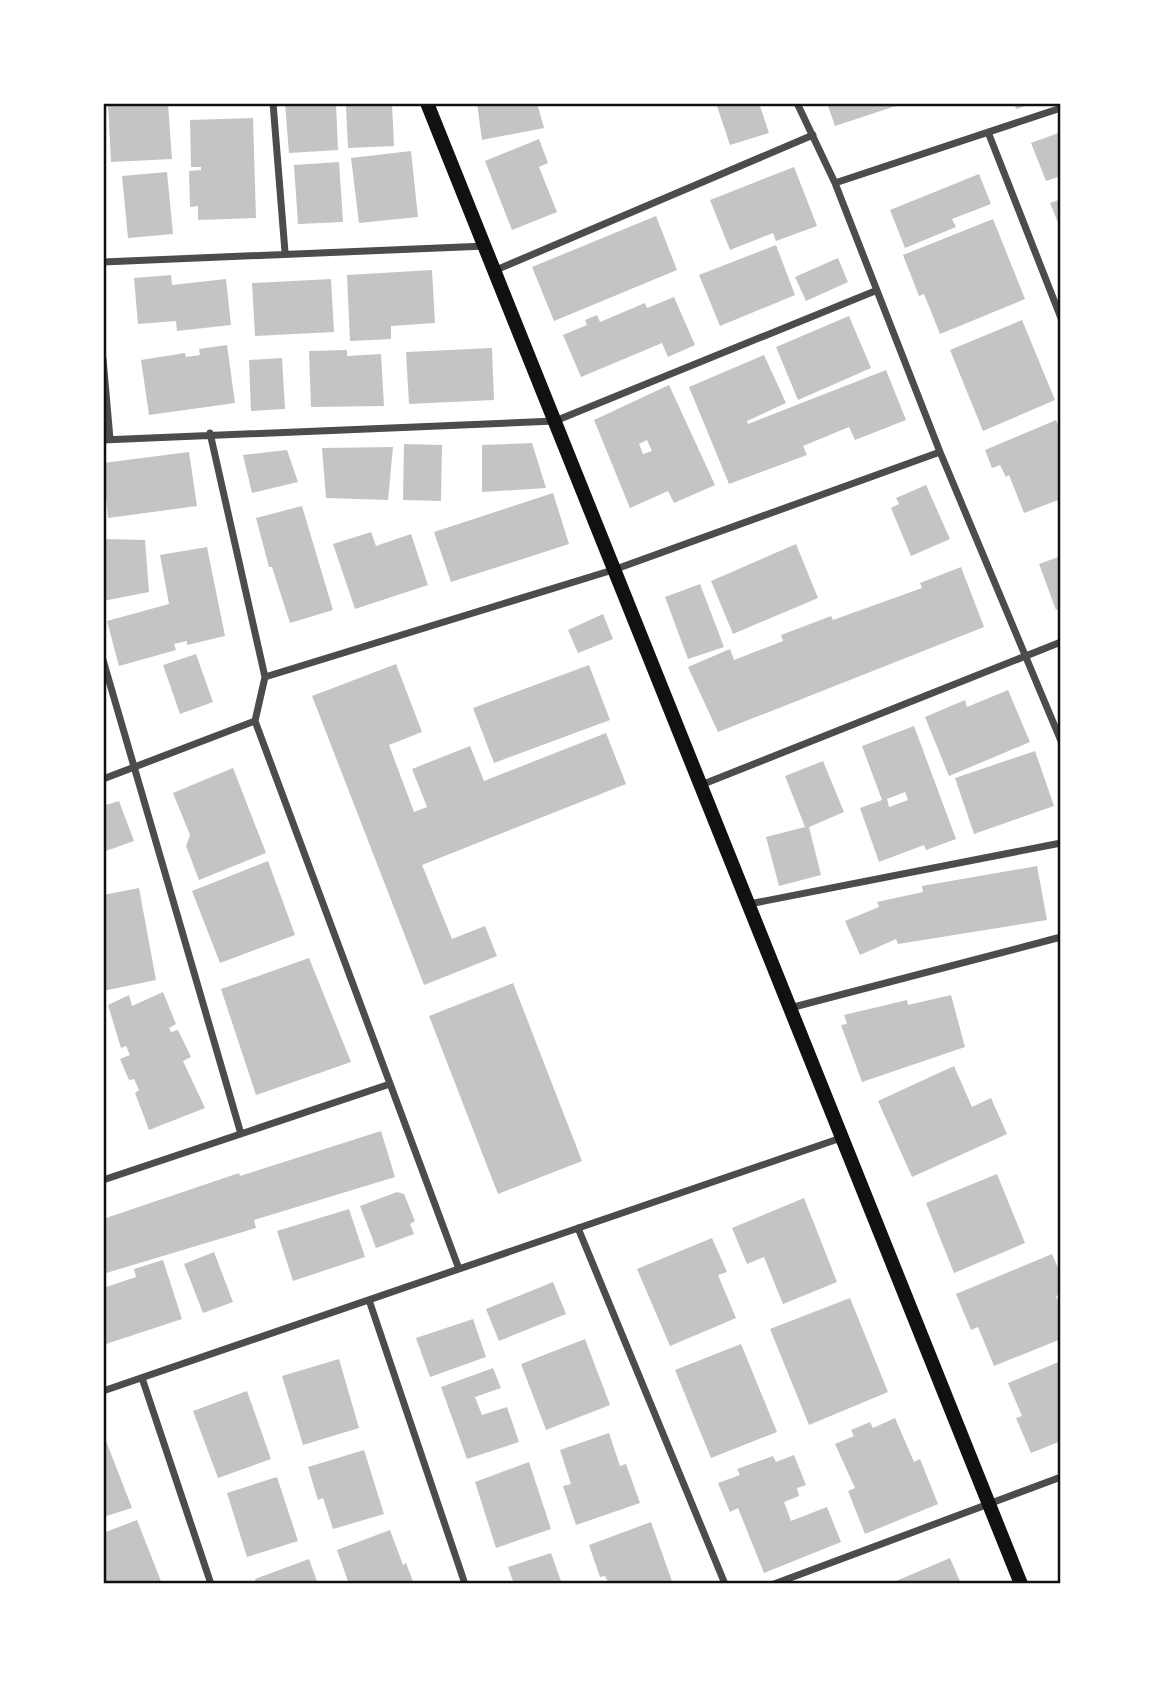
<svg xmlns="http://www.w3.org/2000/svg" width="1164" height="1687" viewBox="0 0 1164 1687" font-family="Barlow,sans-serif">
<rect width="100%" height="100%" fill="#fff"/>
<path fill="#c4c4c4" fill-rule="evenodd" d="M108,103H168L172,159L111,162Z
M285,103H336L338,150L289,153Z
M392,103L394,146L348,148L346,106Z
M477,103H537L544,128L482,140Z
M716,103H759L769,133L730,145Z
M827,103H902V104L835,126Z
M1014,103H1032V104L1016,109Z
M253,118L256,218L198,220V206L190,207L189,171L201,170V167H191L190,120Z
M1061,132V176L1046,181L1031,143Z
M539,139L548,163L539,167L557,212L512,230L485,161Z
M411,151L418,217L359,223L351,158Z
M339,162L343,222L298,224L294,165Z
M794,167L817,226L776,241L773,233L730,250L710,200Z
M167,172L173,234L128,238L122,176Z
M979,174L991,204L952,219L956,227L905,248L890,210Z
M1061,199V230L1050,203Z
M656,216L677,270L554,321L532,267Z
M993,219L1025,299L940,334L924,294L919,296L903,255Z
M776,245L795,295L720,326L699,275Z
M838,258L848,282L806,301L795,277Z
M432,270L435,323L391,326V339L350,341L347,275Z
M171,275L172,285L226,279L231,325L177,331L176,321L138,324L134,278Z
M331,279L334,332L255,336L252,283Z
M674,297L695,345L668,357L662,343L581,377L563,335L587,325L585,320L597,315L600,322L645,303L647,308Z
M849,316L871,368L798,400L776,347Z
M1022,320L1055,400L983,431L950,350Z
M227,345L235,403L149,415L141,360L185,353L186,357L200,355L199,349Z
M492,348L494,400L409,404L406,352Z
M347,350V356L381,354L384,406L311,407L309,351Z
M764,355L786,403L747,421L748,424L886,370L906,420L855,440L849,427L803,446L807,455L729,484L689,387Z
M282,358L285,409L251,411L249,360Z
M669,385L715,485L674,503L668,491L630,508L594,420ZM647,440L652,451L643,454L639,444Z
M1056,420L1061,432V499L1024,513L1009,475L1006,477L1000,465L992,468L985,450Z
M532,443L546,488L482,492V445Z
M404,444L442,445L441,501L403,500Z
M393,447L388,500L326,498L322,448Z
M287,450L298,482L252,493L243,455Z
M189,452L197,506L108,518L103,463Z
M926,485L950,539L911,556L891,508L899,504L896,498Z
M553,493L569,544L451,582L434,532Z
M302,506L333,610L290,623L272,567H269L256,518Z
M371,532L376,546L411,534L428,585L355,609L333,544Z
M103,539L145,540L149,592L103,601Z
M796,544L818,598L733,634L711,581Z
M207,547L225,636L187,645V641L174,644L176,650L119,666L107,621L169,604L160,555Z
M1061,556V608L1056,610L1039,564Z
M961,567L984,627L718,732L688,667L730,649L734,660L783,641L781,635L831,616L833,620L922,588L920,583Z
M700,584L724,647L688,659L665,597Z
M603,614L613,639L578,653L568,630Z
M196,654L213,702L180,714L163,665Z
M396,664L422,732L389,745L414,812L427,807L412,769L470,746L484,781L606,733L626,784L422,865L452,939L485,926L497,956L424,985L312,696Z
M589,665L610,720L494,763L473,708Z
M1008,690L1030,742L949,776L925,717L965,700L967,707Z
M914,726L956,839L926,850L924,845L879,862L860,808L882,800L862,746ZM905,792L908,800L889,807L887,799Z
M1035,751L1054,806L974,834L955,778Z
M823,761L844,812L809,827L821,875L779,886L766,837L805,827L785,776Z
M233,768L266,853L199,880L186,846L190,835L173,793Z
M119,801L134,841L103,852V806Z
M268,861L295,935L220,963L192,891Z
M1037,866L1047,920L898,944L896,939L860,955L845,921L879,907L877,902L923,892L922,886Z
M139,888L156,980L103,991V895Z
M309,958L351,1062L256,1095L221,989Z
M513,983L582,1161L498,1194L429,1016Z
M163,992L176,1024L169,1028L171,1032L178,1030L191,1057L183,1061L205,1108L149,1130L135,1093L139,1090L134,1079L129,1080L120,1059L130,1055L126,1046L121,1048L108,1005L129,995L132,1006Z
M951,995L965,1047L862,1082L841,1025L847,1024L844,1015L907,1000L908,1005Z
M954,1066L972,1107L991,1098L1007,1134L912,1177L878,1101Z
M381,1131L395,1177L254,1220L256,1228L103,1274V1219L239,1173L240,1176Z
M997,1174L1025,1243L954,1273L926,1203Z
M397,1192L404,1194L415,1221L410,1224L414,1234L376,1248L360,1206Z
M804,1198L837,1282L783,1304L764,1257L747,1264L732,1228Z
M349,1209L365,1257L293,1281L277,1231Z
M712,1238L727,1272L718,1275L736,1318L670,1346L637,1269Z
M214,1252L233,1302L203,1313L184,1264Z
M1052,1254L1061,1275V1294L1056,1296L1061,1309V1339L994,1366L978,1327L971,1330L956,1294Z
M163,1260L182,1319L103,1345V1288L136,1277L134,1269Z
M553,1282L566,1314L499,1341L486,1309Z
M850,1298L888,1392L809,1425L770,1329Z
M473,1319L486,1357L430,1377L416,1338Z
M585,1339L610,1405L546,1430L521,1364Z
M741,1344L777,1432L711,1458L675,1370Z
M339,1359L359,1428L303,1445L282,1376Z
M1061,1361V1441L1031,1453L1016,1418L1022,1416L1008,1383Z
M493,1368L501,1388L475,1397L482,1415L507,1407L519,1442L467,1459L441,1387Z
M247,1391L271,1459L218,1478L193,1411Z
M895,1418L914,1462L920,1459L938,1504L865,1534L848,1491L855,1488L835,1444L854,1436L851,1430L870,1422L873,1428Z
M103,1433L132,1508L103,1517Z
M609,1433L620,1466L626,1464L640,1503L576,1525L563,1486L571,1484L560,1450Z
M364,1450L384,1514L333,1529L323,1498L318,1500L308,1467Z
M794,1455L806,1485L797,1488L799,1496L784,1502L791,1521L827,1507L841,1542L764,1573L738,1508L730,1512L718,1483L740,1475L737,1469L773,1456L776,1462Z
M529,1462L551,1529L496,1548L475,1482Z
M277,1477L298,1541L247,1557L227,1493Z
M137,1520L162,1584H103V1533Z
M651,1522L673,1584H609L605,1576L600,1577L589,1545Z
M390,1530L403,1565L406,1563L414,1584H349L337,1550Z
M551,1553L562,1584H514L508,1567Z
M950,1558L961,1584H889Z
M309,1559L318,1584H257L255,1579Z"/>
<g fill="none" stroke-linecap="round" stroke-linejoin="round">
<path stroke="#4c4c4c" stroke-width="7" d="M273,103L285,252
M797,103L835,183L940,452L1061,741
M988,132L1061,318
M835,183L1061,108
M103,262L486,246
M496,270L813,135
M103,359L110,439
M210,433L265,677
M103,440L555,421L875,291
M103,660L241,1134
M255,721L459,1269
M103,779L255,721L265,677L616,569L940,452
M701,785L1061,642
M749,904L1061,843
M790,1008L1061,937
M103,1180L390,1084
M578,1228L725,1584
M369,1300L465,1584
M142,1378L211,1584
M103,1391L841,1138
M774,1584L1061,1477"/>
<path stroke="#111" stroke-width="14" d="M427,103L1021,1584"/>
</g>
<rect width="1164" height="1687" fill="none" stroke="#ffffff" stroke-width="210"/>
<rect x="105" y="105" width="954" height="1477" fill="none" stroke="#111" stroke-width="2.5"/>
</svg>
